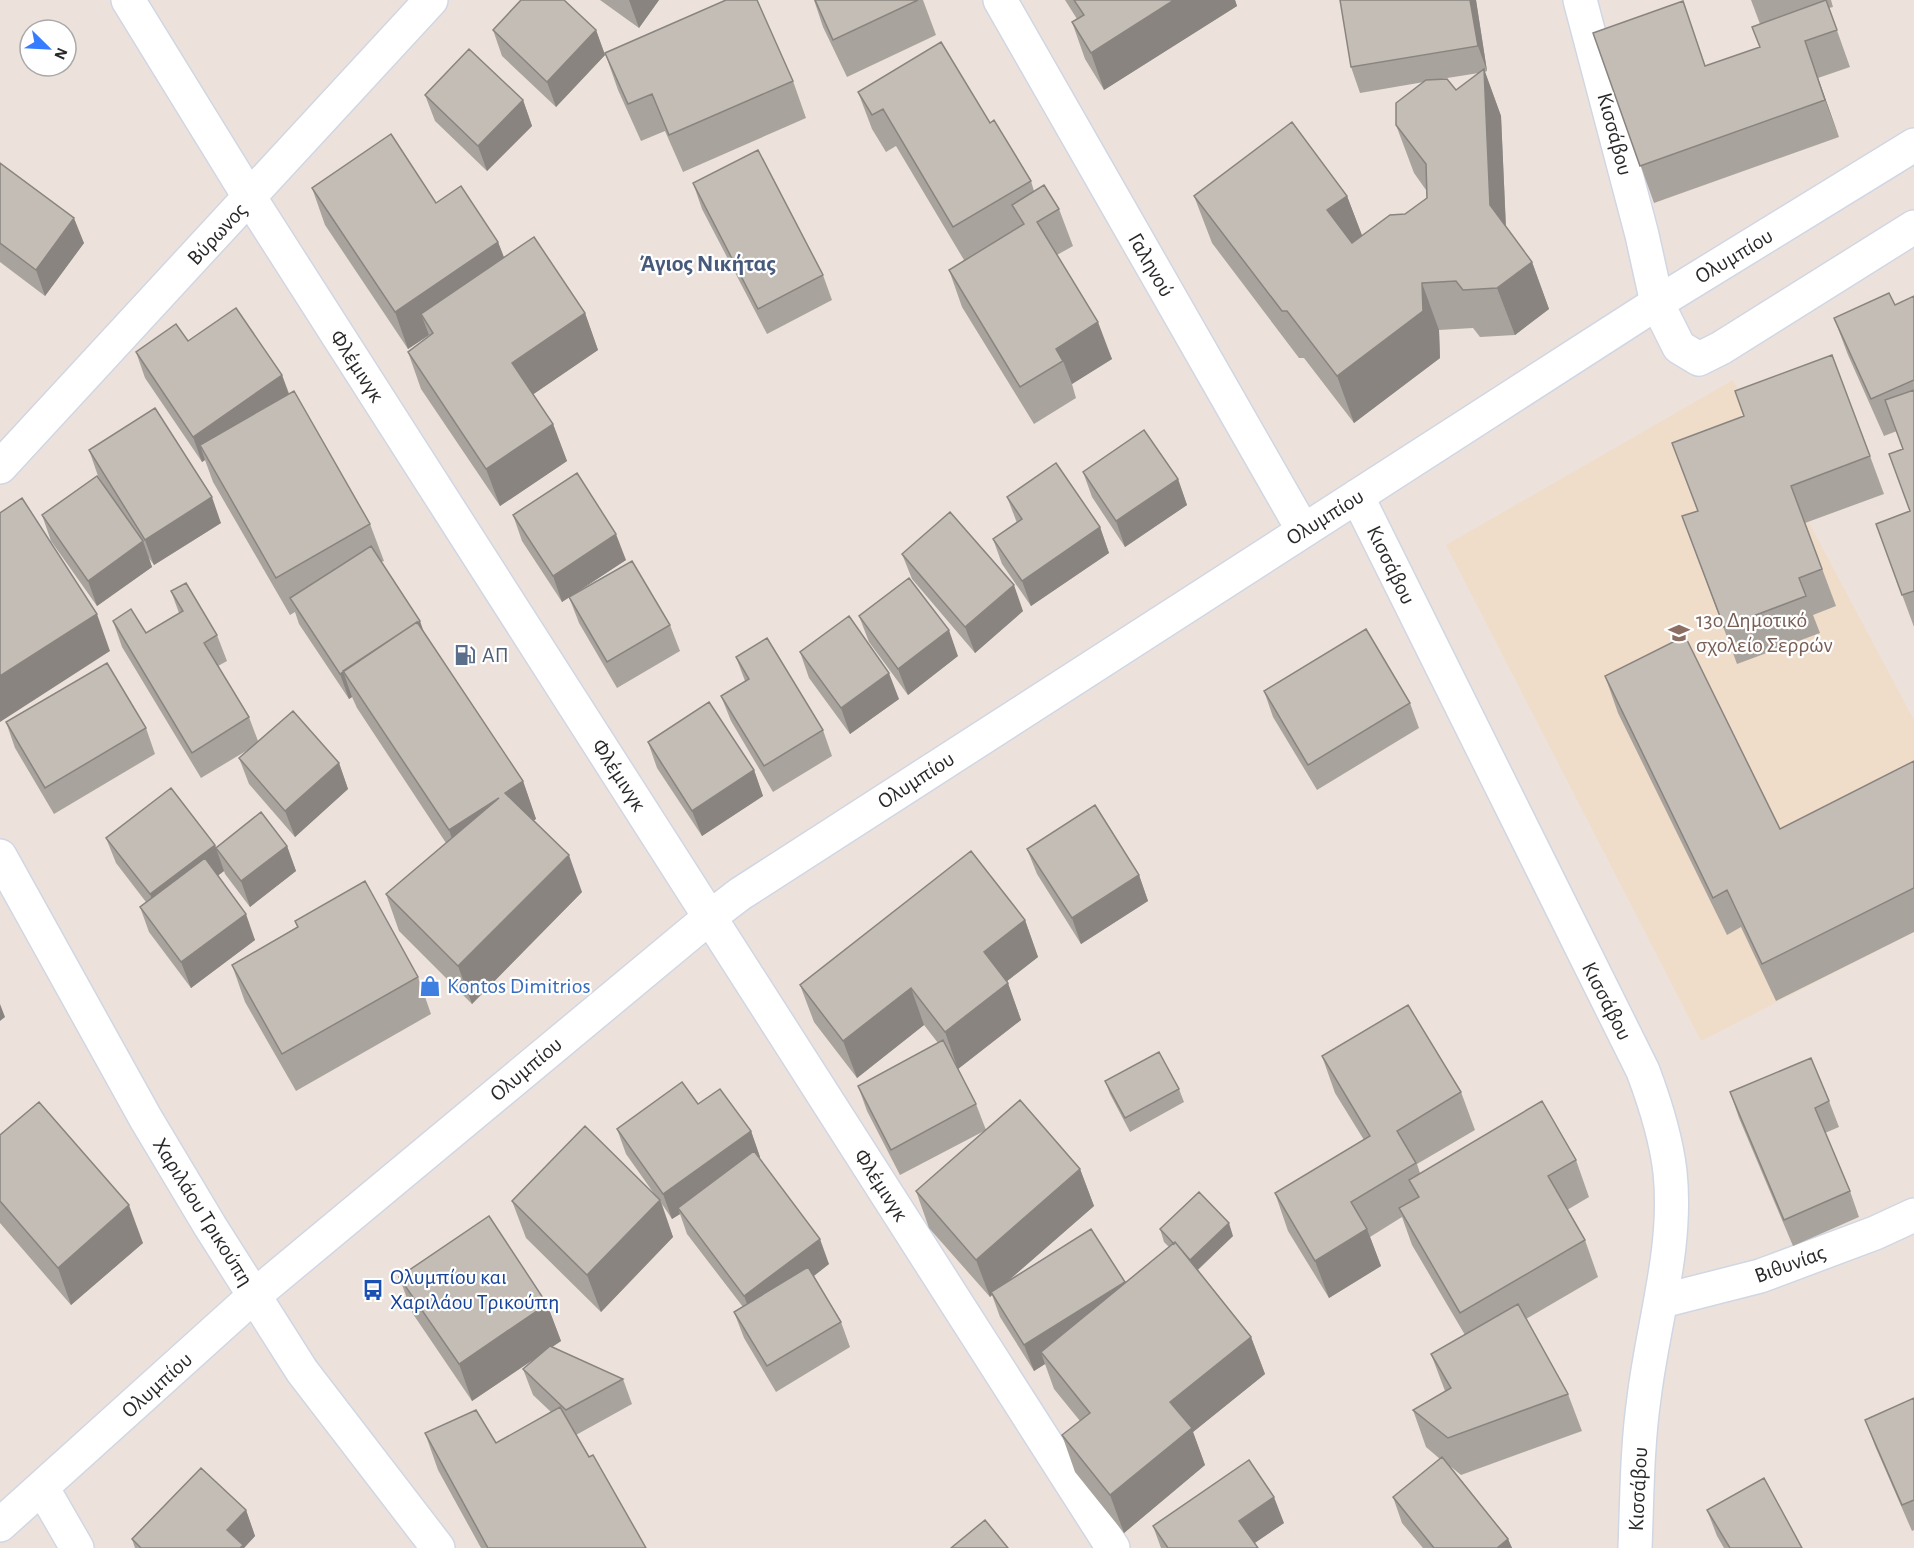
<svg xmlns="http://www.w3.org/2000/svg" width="1914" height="1548" viewBox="0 0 1914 1548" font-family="'Alegreya Sans',sans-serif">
<rect width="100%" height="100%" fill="#ece2db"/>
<path fill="#efdcc9" d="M1733,380L1914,720V932L1701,1041L1446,545Z"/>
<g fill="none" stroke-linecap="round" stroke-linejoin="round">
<defs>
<path id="street" d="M128,0L250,198
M1000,0L1303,530
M1580,0L1642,235L1657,303L1679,347L1699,359L1721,348L1914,227
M1357,496L1643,1071C1655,1103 1666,1137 1670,1172C1678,1248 1653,1323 1644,1398C1637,1447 1637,1498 1635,1548
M0,856L146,1119L210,1226L302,1371L438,1548
M1662,1301L1760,1276L1875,1233L1914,1215
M43,1489L77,1548
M0,1525L255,1295L710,917L740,894L1657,303L1914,145"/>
<path id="secondary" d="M250,198L1113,1548
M0,467L431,0"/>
</defs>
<use href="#street" stroke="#d0d7e3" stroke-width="36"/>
<use href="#secondary" stroke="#d0d7e3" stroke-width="36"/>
<use href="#street" stroke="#fff" stroke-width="33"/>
<use href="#secondary" stroke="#fff" stroke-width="33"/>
</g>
<path fill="#a9a39d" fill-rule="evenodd" d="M600,0H659L639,28Z
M814,0H923L936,35L847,77L823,27Z
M1065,0H1235L1237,6L1104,90L1085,59L1072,22L1077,19Z
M1476,0L1487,71L1485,72L1501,116L1506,227L1532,262L1549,309L1515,335L1480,337L1473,328L1439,330L1440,358L1354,423L1304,358H1299L1212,243L1194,196H1347L1362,236L1405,214L1427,198L1426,190L1414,173L1396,125L1424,82L1360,93L1351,67ZM1479,73L1456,90L1441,79Z
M1751,0H1831L1833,7L1829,8L1850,67L1818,78L1839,137L1654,203L1593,33L1706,66L1760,47V24Z
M493,30H596L605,55L556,107L502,56Z
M605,53L793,81L806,118L683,172L665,131L641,141L618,90Z
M858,92L990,123L1031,181L1034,191L1059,209L1073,246L1057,255L1112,359L1072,384L1076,398L1034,424L962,307L949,270L964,260L896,146L886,152L872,129Z
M425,95L523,100L532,126L487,171L435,121Z
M0,163L84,243L45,296L0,262Z
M693,183L823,275L832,300L767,334L702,209Z
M312,188L436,203L498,242L504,257L585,313L598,350L533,394L553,424L567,461L500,506L421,389L408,352L429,336V335L408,349L325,225Z
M1914,296V627L1876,524L1910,511L1903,449L1897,431L1884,436L1848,355L1834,318L1895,305Z
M188,341L282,375L289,393L370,524L384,561L381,562L425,635L523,781L536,819L533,820L582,892L472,1004L399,931L386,894L446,843L357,708L352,697L349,699L299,624L295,612L290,615L213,482L205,460L202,462L145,378L136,352Z
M89,450L221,523L154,565L149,558L152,567L97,606L51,541L42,515L108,492L98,476Z
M1870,456L1884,494L1805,523L1836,606L1813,615L1820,633L1737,664L1682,516Z
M1083,472L1178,479L1187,505L1125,547L1092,497Z
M1007,497L1100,527L1109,553L1031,606L1002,564L993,539L1017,523Z
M513,515L626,560L562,602L522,541Z
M902,554L1023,611L975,653L912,579Z
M171,591L217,635L227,661L218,666L249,717L258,741L339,763L348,789L295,837L249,784L239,758L251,748L201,778L122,647L113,621L146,633L179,613Z
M569,597L670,625L680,651L617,688L579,623Z
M859,616L958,656L908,695L869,642Z
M800,652L899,699L850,734L809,678Z
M736,657L823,730L832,756L773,792L731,721L721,696L745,681Z
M1605,676L1780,829L1914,761V932L1776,1001L1741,927L1727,935L1618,713Z
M1264,691L1410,703L1419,728L1317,790L1273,717Z
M6,722L146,728L155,754L54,814L15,748Z
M648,742L754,770L763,796L702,836L657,768Z
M106,838L215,845L216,848L287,846L296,871L250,907L225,874L224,871L217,876L255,940L191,988L149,932L140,907L146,902L116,863Z
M1027,849L1139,875L1148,901L1081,944L1037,874Z
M1025,920L1038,957L1007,981L1021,1020L958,1069L976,1104L986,1130L900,1175L867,1111L858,1086L938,1043L924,1025L857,1078L814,1022L800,985Z
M295,921L418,977L431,1014L296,1091L245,1002L232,965L297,927Z
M1322,1056L1461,1092L1475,1130L1417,1164L1420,1173L1576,1160L1589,1197L1567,1210L1585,1240L1598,1277L1526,1319L1568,1394L1582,1431L1461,1475L1450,1466L1508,1539L1512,1548H1423L1402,1523L1393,1497L1440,1459L1426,1447L1413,1410L1445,1391L1431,1354L1465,1335L1412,1245L1402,1217L1370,1237L1381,1266L1329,1298L1288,1231L1275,1193L1364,1140L1335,1093Z
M1105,1081L1179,1089L1184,1102L1130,1132L1110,1094Z
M1730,1092L1829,1101L1839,1127L1825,1133L1850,1191L1859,1217L1793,1246L1739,1118Z
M698,1104L751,1131L760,1157L759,1158L829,1264L814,1276L841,1322L850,1347L776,1392L744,1338L734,1312L743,1307L687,1234L680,1214L672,1219L662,1204L673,1237L601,1312L526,1238L512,1201L655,1195L626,1154L617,1129Z
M0,1135L143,1243L71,1305L0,1223Z
M1080,1169L1094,1206L1008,1281L1125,1283L1169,1247L1164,1242L1160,1229L1233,1236L1198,1270L1251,1337L1265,1374L1193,1432L1205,1465L1124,1533L1075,1472L1062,1435L1080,1421L1054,1389L1045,1364L1034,1371L1000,1317L992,1295L990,1297L929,1228L916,1191Z
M399,1277L547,1304L561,1341L552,1347L623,1379L632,1404L576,1435L589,1457L646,1548H481L438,1470L425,1433L496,1443L551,1412L533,1395L523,1369L538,1356L472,1401L413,1314Z
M1914,1398V1530L1912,1531L1875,1446L1865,1420Z
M246,1510L255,1536L244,1548H135L132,1539Z
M1707,1510L1802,1548H1724L1717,1536Z
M1284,1523L1254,1543L1258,1548H1161L1153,1526Z"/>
<path fill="#89847f" d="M629,0H659L639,28Z
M1174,0H1235L1237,6L1104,90L1091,53Z
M1470,0H1476L1487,71L1478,46Z
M596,30L605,55L556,107L547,82Z
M1805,41L1818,78L1839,137L1825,100Z
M1484,69L1501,116L1507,253L1490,205Z
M523,100L532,126L487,171L478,146Z
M1347,196L1365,243L1345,257L1327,210Z
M74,218L84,243L45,296L36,270Z
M498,242L512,279L421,314L429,335L408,349L395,312Z
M1532,262L1549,309L1515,335L1497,288Z
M1422,283L1439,330L1440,358L1354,423L1337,376Z
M585,313L598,350L525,400L512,363Z
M1098,322L1112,359L1072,384L1063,361L1056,349Z
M282,375L291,401L200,445L205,460L202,462L193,437Z
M553,424L567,461L500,506L486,469Z
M1178,479L1187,505L1125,547L1116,521Z
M212,497L221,523L154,565L145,540Z
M1100,527L1109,553L1031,606L1022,581Z
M616,534L626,560L562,602L553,576Z
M143,541L152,567L97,606L88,581Z
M1014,585L1023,611L975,653L965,627Z
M97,614L110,651L0,722V676Z
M420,621L429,647L343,671Z
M949,630L958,656L908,695L898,669Z
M343,671L352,697L349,699L340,674Z
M889,673L899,699L850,734L841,708Z
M339,763L348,789L295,837L285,811Z
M754,770L763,796L702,836L692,811Z
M523,781L536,819L519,830L505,793Z
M499,798L462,868L449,830Z
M215,845L224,871L159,920L150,894Z
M287,846L296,871L250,907L241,881Z
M569,855L582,892L472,1004L458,966Z
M1139,875L1148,901L1081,944L1072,918Z
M246,914L255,940L191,988L181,962Z
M1025,920L1038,957L997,989L984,952Z
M1008,983L1021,1020L958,1069L945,1032Z
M911,988L924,1025L857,1078L843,1041Z
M0,1004L5,1017L0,1021Z
M751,1131L760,1157L681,1213L678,1208L680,1214L672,1219L663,1194Z
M1080,1169L1094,1206L993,1294L991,1292L992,1295L990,1297L976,1260Z
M660,1200L673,1237L601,1312L587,1275Z
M129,1205L143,1243L71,1305L58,1268Z
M1229,1223L1233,1236L1194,1273L1190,1260Z
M1367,1229L1381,1266L1329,1298L1315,1261Z
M820,1239L829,1264L754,1322L744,1296Z
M1125,1282L1134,1308L1041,1352L1045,1364L1034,1371L1024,1345Z
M547,1304L561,1341L472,1401L459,1364Z
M1251,1337L1265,1374L1193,1432L1205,1465L1124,1533L1110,1495L1170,1402Z
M1274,1497L1284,1523L1249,1547L1239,1521Z
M246,1510L255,1536L244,1548H234L227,1530Z
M1508,1539L1512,1548H1497Z"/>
<path fill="#c4bdb6" stroke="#89847f" stroke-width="1.5" d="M521,0H564L596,30L547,82L493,30Z
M726,0H757L793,81L669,135L652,94L628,104L605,53Z
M815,0H918L833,40Z
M1074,0H1174L1091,53L1072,22L1084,15Z
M1340,0H1470L1478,46L1351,67Z
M1826,0L1837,30L1805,41L1825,100L1640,166L1593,33L1683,1L1705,66L1760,47L1752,27Z
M941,42L990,123L994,120L1031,181L953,227L883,109L872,115L858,92Z
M469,49L523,100L478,146L425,95Z
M1484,69L1490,205L1532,262L1497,288L1463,290L1456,281L1422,283L1423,311L1337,376L1287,311H1282L1194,196L1292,122L1347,196L1327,210L1352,243L1390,215L1405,214L1427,198L1426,164L1396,125V103L1426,80L1447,79L1456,90Z
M391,134L436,203L461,186L498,242L395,312L312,188Z
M758,150L823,275L758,309L693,183Z
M0,163L74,218L36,270L0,243Z
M1044,185L1059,209L1037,222L1098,322L1056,349L1063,361L1020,387L949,270L1024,224L1012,205Z
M534,237L585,313L512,363L553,424L486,469L408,352L433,333L421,314Z
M1889,293L1895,305L1914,296V380L1871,399L1834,318Z
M236,308L282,375L193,437L136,352L176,324L188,341Z
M1832,355L1870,456L1791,486L1822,569L1799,578L1806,596L1724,627L1682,516L1698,511L1672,443L1744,416L1735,391Z
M1914,390V591L1902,595L1876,524L1910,511L1889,454L1903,449L1885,400Z
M294,391L370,524L276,578L200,445Z
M155,408L212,497L145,540L89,450Z
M1144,430L1178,479L1116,521L1083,472Z
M1056,463L1100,527L1022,581L993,539L1022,519L1007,497Z
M577,473L616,534L553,576L513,515Z
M97,476L143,541L88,581L42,515Z
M22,498L97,614L0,676V513Z
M950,512L1014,585L965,627L902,554Z
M371,546L420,621L417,623V622L340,674L290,598Z
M632,561L670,625L607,662L569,597Z
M909,578L949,630L898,669L859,616Z
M186,583L217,635L204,643L249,717L192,753L113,621L131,609L146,633L183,611L171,591Z
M849,616L889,673L841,708L800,652Z
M417,622L523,781L505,793L569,855L458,966L386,894L499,798L449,830L343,671Z
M1366,629L1410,703L1308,765L1264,691Z
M1685,636L1780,829L1914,761V888L1762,964L1727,890L1713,898L1605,676Z
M767,638L823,730L764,766L721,696L749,679L736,657Z
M107,663L146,728L45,788L6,722Z
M709,702L754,770L692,811L648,742Z
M293,711L339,763L285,811L239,758Z
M171,788L215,845L150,894L106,838Z
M1095,805L1139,875L1072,918L1027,849Z
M261,812L287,846L241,881L216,848Z
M971,851L1025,920L984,952L1008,983L945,1032L911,988L843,1041L800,985Z
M205,858L246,914L181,962L140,907Z
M365,881L418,977L282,1054L232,965L298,927L295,921Z
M1408,1005L1461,1092L1397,1131L1416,1163L1351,1202L1367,1229L1315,1261L1275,1193L1370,1136L1322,1056Z
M943,1040L976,1104L891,1150L858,1086Z
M1159,1052L1179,1089L1125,1118L1105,1081Z
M1811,1058L1829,1101L1815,1108L1850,1191L1784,1220L1730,1092Z
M682,1082L698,1104L720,1089L751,1131L663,1194L617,1129Z
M1020,1100L1080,1169L976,1260L916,1191Z
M1542,1101L1576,1160L1548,1176L1585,1240L1460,1313L1399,1208L1419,1197L1409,1180Z
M39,1102L129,1205L58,1268L0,1201V1135Z
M585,1126L660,1200L587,1275L512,1201Z
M754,1151L820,1239L744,1296L678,1208Z
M1199,1192L1229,1223L1190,1260L1175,1242L1174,1244L1160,1229Z
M489,1216L547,1304L459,1364L399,1277Z
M1091,1229L1125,1282L1024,1345L991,1292Z
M1175,1242L1251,1337L1170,1402L1192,1428L1110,1495L1062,1435L1090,1413L1041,1352Z
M808,1267L841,1322L767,1366L734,1312Z
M1518,1304L1568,1394L1448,1438L1413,1410L1451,1388L1431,1354Z
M550,1346L623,1379L566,1410L523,1369Z
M1914,1398V1500L1902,1505L1865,1420Z
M560,1407L589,1457L593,1455L646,1548H488L425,1433L476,1410L496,1443Z
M1442,1457L1508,1539L1497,1548H1434L1393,1497Z
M1249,1460L1274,1497L1239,1521L1258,1548H1168L1153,1526Z
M201,1468L246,1510L227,1530L243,1545L240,1548H141L132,1539Z
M1764,1478L1802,1548H1730L1707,1510Z
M985,1520L1008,1548H951Z"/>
<defs>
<symbol id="school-bare" viewBox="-9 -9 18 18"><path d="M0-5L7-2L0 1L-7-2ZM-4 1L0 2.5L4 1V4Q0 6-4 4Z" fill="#8d6e63" stroke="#fff" stroke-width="2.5" paint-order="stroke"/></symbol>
<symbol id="fuel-bare" viewBox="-9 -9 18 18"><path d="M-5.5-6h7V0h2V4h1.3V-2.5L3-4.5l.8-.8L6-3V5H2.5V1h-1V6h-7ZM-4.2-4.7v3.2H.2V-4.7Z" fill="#5c6f8a" stroke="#fff" stroke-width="2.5" paint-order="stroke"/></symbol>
<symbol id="shop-bare" viewBox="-9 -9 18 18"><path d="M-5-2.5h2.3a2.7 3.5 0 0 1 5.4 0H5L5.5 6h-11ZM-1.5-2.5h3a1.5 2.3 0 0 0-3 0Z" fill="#3f7fe0" stroke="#fff" stroke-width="2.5" paint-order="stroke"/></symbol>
<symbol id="bus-bare" viewBox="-9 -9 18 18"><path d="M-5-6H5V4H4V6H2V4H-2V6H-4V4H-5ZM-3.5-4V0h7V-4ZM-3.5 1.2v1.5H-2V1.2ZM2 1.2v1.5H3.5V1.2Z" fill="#1a4fb4" stroke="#fff" stroke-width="2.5" paint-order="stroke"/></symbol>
</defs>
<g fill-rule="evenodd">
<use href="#school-bare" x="1664" y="618" width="30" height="30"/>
<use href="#fuel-bare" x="450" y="640" width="30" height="30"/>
<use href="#shop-bare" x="415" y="971" width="30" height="30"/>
<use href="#bus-bare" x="358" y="1275" width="30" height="30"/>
</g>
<g text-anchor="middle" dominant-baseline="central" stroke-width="4.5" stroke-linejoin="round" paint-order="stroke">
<g font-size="22" fill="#292929" stroke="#fff">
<text transform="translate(1615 134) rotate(75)">Κισσάβου</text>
<text transform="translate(217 234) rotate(-47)">Βύρωνος</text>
<text transform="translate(1734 256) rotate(-31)">Ολυμπίου</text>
<text transform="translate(1151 265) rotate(60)">Γαληνού</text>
<text transform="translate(357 366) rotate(57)">Φλέμινγκ</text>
<text transform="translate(1325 517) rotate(-32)">Ολυμπίου</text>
<text transform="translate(1391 565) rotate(64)">Κισσάβου</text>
<text transform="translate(619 775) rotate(57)">Φλέμινγκ</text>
<text transform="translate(916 780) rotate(-33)">Ολυμπίου</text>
<text transform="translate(1607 1001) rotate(63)">Κισσάβου</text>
<text transform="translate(526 1069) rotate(-40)">Ολυμπίου</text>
<text transform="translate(881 1185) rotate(57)">Φλέμινγκ</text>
<text transform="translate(203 1212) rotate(58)">Χαριλάου Τρικούπη</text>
<text transform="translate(1790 1264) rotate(-20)">Βιθυνίας</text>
<text transform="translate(157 1385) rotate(-42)">Ολυμπίου</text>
<text transform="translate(1638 1489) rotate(-87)">Κισσάβου</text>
</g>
<g font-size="22" fill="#785e54" stroke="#fff" text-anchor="start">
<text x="1696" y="620">13ο Δημοτικό<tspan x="1696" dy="25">σχολείο Σερρών</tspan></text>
</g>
<g font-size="22" fill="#4e5e75" stroke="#fff" text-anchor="start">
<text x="482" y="655">ΑΠ</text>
</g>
<g font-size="22" fill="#366cbe" stroke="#fff" text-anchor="start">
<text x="447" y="986">Kontos Dimitrios</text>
</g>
<g font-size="22" fill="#164399" stroke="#fff" text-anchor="start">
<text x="390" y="1277">Ολυμπίου και<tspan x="390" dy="25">Χαριλάου Τρικούπη</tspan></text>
</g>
<g font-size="24" font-weight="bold" fill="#485a7c" stroke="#fff">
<text x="708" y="264">Άγιος Νικήτας</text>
</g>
</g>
<g transform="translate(48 48) rotate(114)"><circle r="28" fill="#ffffff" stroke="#a9a9a9" stroke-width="1.5"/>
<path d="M0-4.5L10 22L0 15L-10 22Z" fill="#357cff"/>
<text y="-9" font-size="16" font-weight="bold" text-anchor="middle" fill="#292929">N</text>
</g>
</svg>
